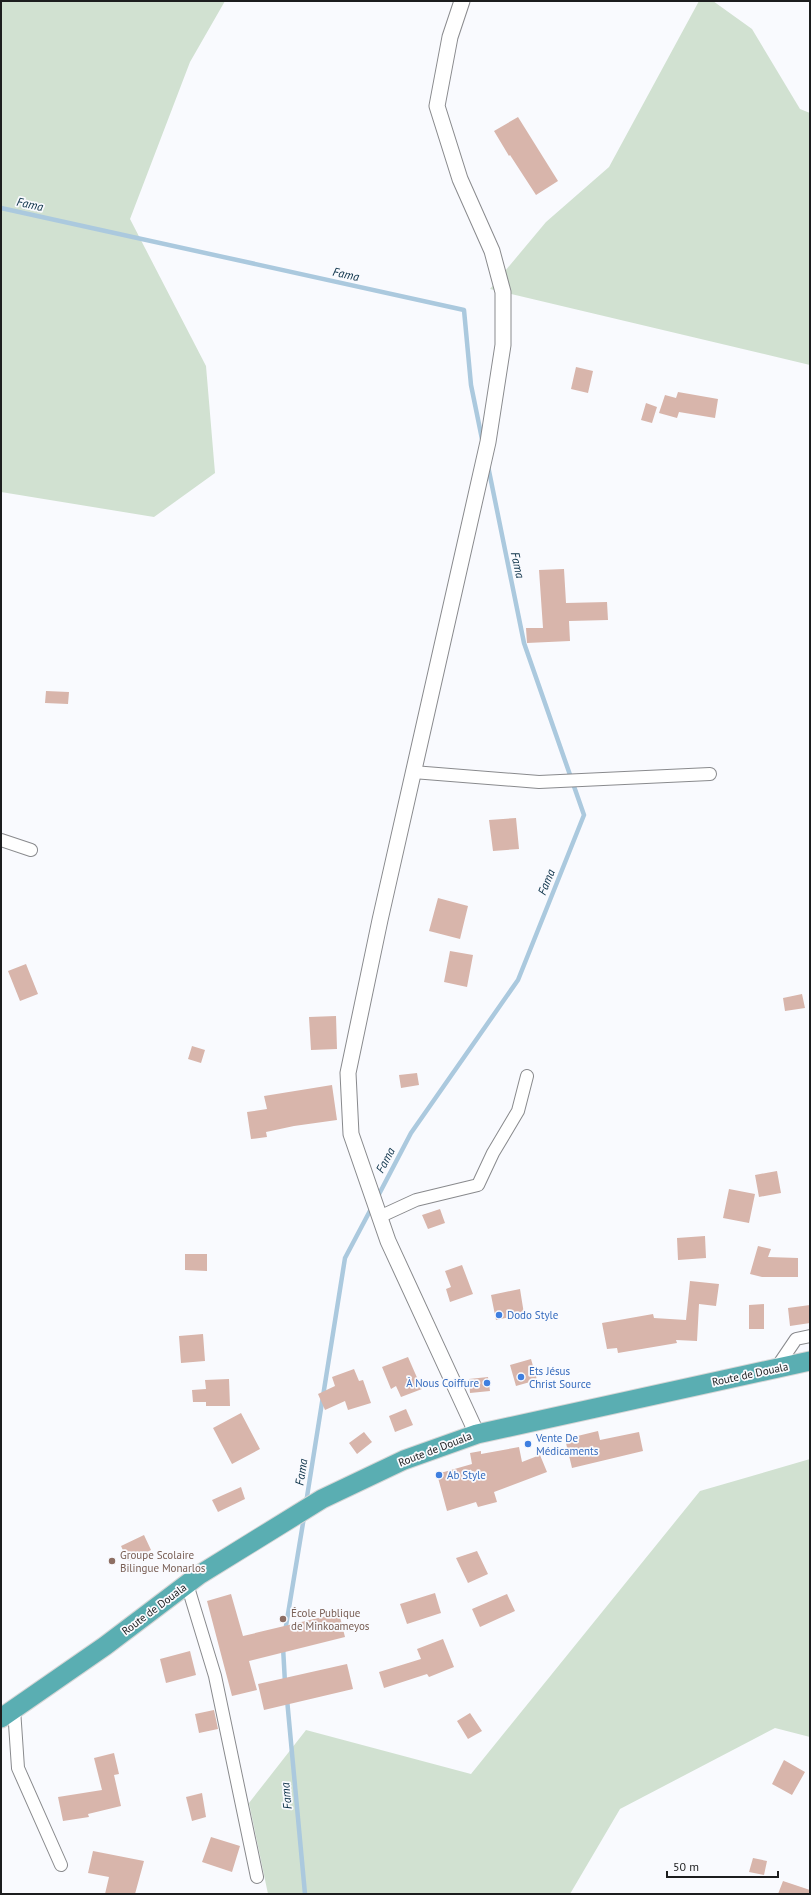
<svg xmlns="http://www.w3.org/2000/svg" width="811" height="1895" viewBox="0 0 811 1895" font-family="'PT Sans',sans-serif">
<rect width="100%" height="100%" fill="#f9fafe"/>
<path fill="#d1e1d1" d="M1,1H225L190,62L130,219L206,366L215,473L154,517L1,492Z
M699,1H713L752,29L800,109L810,113V365L490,289L546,222L609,167Z
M810,1459V1737L775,1728L620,1809L570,1894H268L249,1803L306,1730L471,1774L700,1491Z"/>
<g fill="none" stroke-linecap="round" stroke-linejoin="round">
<path stroke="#abc9de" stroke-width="4.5" d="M1,208L464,310L471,385L482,439
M377,1198L411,1133L518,980L584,815L524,643L488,466
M306,1503L345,1258L372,1207
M285,1632L304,1517
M283,1647L285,1683
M287,1699L305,1894"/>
</g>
<path fill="#d8b5ab" d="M518,117L558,181L536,195L510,155L509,156L494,131Z
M576,367L593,371L588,393L571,389Z
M678,392L718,399L715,418L679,412L677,418L659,413L665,395L676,398Z
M646,403L657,407L652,423L641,420Z
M564,569L566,603L607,602L608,620L569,621L570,641L527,643L526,628H543L539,570Z
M46,691L69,692L68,704L45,703Z
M516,818L519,849L493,851L489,820Z
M438,898L468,906L460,939L429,931Z
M450,951L473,955L467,987L444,982Z
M26,964L38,994L20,1001L8,971Z
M802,994L805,1008L785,1011L783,998Z
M336,1016L337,1049L311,1050L309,1017Z
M192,1046L205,1050L201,1063L188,1059Z
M417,1073L419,1085L401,1088L399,1075Z
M332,1085L337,1120L294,1126L266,1132L267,1137L251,1139L247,1112L267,1109L264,1096Z
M777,1171L781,1193L759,1197L755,1175Z
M729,1189L755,1194L749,1223L723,1218Z
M440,1209L445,1223L428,1229L422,1215Z
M705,1236L706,1258L678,1260L677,1238Z
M758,1246L771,1249L768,1257L798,1258V1277H762L750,1274Z
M185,1254H207V1271L185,1270Z
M462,1265L473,1294L450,1302L446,1289L451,1287L445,1271Z
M690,1281L719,1284L716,1306L699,1304L697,1341L676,1340L677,1343L618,1353L617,1348L607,1349L602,1323L653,1314L654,1318L686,1320Z
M520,1289L524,1314L496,1320L491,1295Z
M764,1304V1329H749V1305Z
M810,1305V1323L790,1326L788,1308Z
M203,1334L205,1361L181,1363L179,1336Z
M408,1357L422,1389L401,1397L396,1386L391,1389L382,1367Z
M531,1359L537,1380L516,1386L510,1365Z
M354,1369L359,1381L363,1380L371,1403L348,1410L345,1401L325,1410L318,1394L335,1386L332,1377Z
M488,1377L490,1391L470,1393L469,1379Z
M229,1379L230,1406H206V1402H193L192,1390L206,1389L205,1380Z
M406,1409L413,1425L395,1432L389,1416Z
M241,1413L260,1449L232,1464L213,1428Z
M598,1431L600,1440L639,1432L643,1451L572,1468L565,1439Z
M364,1432L372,1442L357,1454L349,1443Z
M519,1447L522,1462L540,1455L547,1472L494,1492L497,1502L478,1507L476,1502L447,1511L437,1474L472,1464L470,1453L481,1451V1454Z
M241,1487L245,1499L218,1512L212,1500Z
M144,1535L151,1550L128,1561L121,1546Z
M477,1551L488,1574L468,1583L456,1558Z
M435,1593L441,1613L407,1624L400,1604Z
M231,1594L243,1636L339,1613L345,1637L249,1661L257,1690L232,1696L207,1601Z
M507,1594L515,1611L480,1627L472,1609Z
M443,1639L454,1667L429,1677L427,1674L384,1688L379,1672L421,1659L417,1649Z
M190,1651L196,1675L166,1683L160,1659Z
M347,1664L353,1689L264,1710L258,1684Z
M214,1710L218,1729L199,1733L195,1714Z
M470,1713L482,1731L468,1739L457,1721Z
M114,1753L119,1774L114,1775L121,1806L88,1814L89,1817L63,1821L58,1797L102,1790L94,1758Z
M784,1760L805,1772L792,1795L772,1784Z
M202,1793L206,1817L192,1821L186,1797Z
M211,1837L240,1846L232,1872L202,1862Z
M93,1851L144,1861L135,1894H105L109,1877L88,1873Z
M753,1858L767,1861L764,1875L749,1872Z
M783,1881L810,1890V1894H778Z"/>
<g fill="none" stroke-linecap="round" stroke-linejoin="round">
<defs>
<path id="minor" d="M413,772L539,782L710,774
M1,840L31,850
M379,1217L416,1200L478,1185L493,1153L518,1111L527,1076
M777,1367L796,1339L810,1336
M187,1584L215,1676L257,1877
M14,1709L18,1768L61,1865"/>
<path id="tertiary" d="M462,1L450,37L437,106L460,179L492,251L503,292V345L488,442L380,920L348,1073L351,1134L388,1241L477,1434"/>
<path id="trunk" d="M1,1718L105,1646L199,1575L322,1499L404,1460L477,1434L810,1361"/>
</defs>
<use href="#minor" stroke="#898a8d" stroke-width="14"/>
<use href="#tertiary" stroke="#898a8d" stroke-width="17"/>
<use href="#trunk" stroke="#d6d6d6" stroke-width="21"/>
<use href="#minor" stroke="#fff" stroke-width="12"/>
<use href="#tertiary" stroke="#fff" stroke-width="15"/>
<use href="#trunk" stroke="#5aaeb2" stroke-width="19"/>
</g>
<g fill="#3f7fe0" stroke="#f9fafe" stroke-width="1.5">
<circle cx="499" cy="1315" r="4"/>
<circle cx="521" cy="1377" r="4"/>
<circle cx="487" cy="1383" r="4"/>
<circle cx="528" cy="1444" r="4"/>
<circle cx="439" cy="1475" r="4"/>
</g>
<g fill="#8d6e63" stroke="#f9fafe" stroke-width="1.5">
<circle cx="112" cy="1561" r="4"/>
<circle cx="283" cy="1619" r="4"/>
</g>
<g text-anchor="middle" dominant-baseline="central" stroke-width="3.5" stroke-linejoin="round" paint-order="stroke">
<g font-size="11" fill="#366cbe" stroke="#f9fafe" text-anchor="start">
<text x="507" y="1315">Dodo Style</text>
<text x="529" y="1371">Ets Jésus<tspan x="529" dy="13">Christ Source</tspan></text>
<text x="479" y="1383" text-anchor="end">À Nous Coiffure</text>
<text x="536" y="1438">Vente De<tspan x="536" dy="13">Médicaments</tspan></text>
<text x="447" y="1475">Ab Style</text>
</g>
<g font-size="11" fill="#1c1d1e" stroke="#f9fafe">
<text transform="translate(750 1374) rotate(-12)">Route de Douala</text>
<text transform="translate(435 1449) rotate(-21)">Route de Douala</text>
<text transform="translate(154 1609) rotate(-37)">Route de Douala</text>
</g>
<g font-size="11" fill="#785e54" stroke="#f9fafe" text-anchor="start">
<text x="120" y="1555">Groupe Scolaire<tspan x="120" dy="13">Bilingue Monarlos</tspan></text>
<text x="291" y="1613">École Publique<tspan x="291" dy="13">de Minkoameyos</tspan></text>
</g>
<g font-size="12" font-style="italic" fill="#092f46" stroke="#f9fafe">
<text transform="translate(30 204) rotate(12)">Fama</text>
<text transform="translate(346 274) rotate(12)">Fama</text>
<text transform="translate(518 565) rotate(78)">Fama</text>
<text transform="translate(546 882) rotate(-68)">Fama</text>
<text transform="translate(385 1160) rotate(-62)">Fama</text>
<text transform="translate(301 1472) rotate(-81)">Fama</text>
<text transform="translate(286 1796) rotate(-95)">Fama</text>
</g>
</g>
<rect width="811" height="1895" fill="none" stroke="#1c1d1e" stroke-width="4"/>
<path d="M667 1871v6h111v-6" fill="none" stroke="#1c1d1e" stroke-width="2"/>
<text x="673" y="1871" font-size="12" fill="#1c1d1e" stroke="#f9fafe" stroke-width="3" paint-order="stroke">50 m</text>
</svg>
